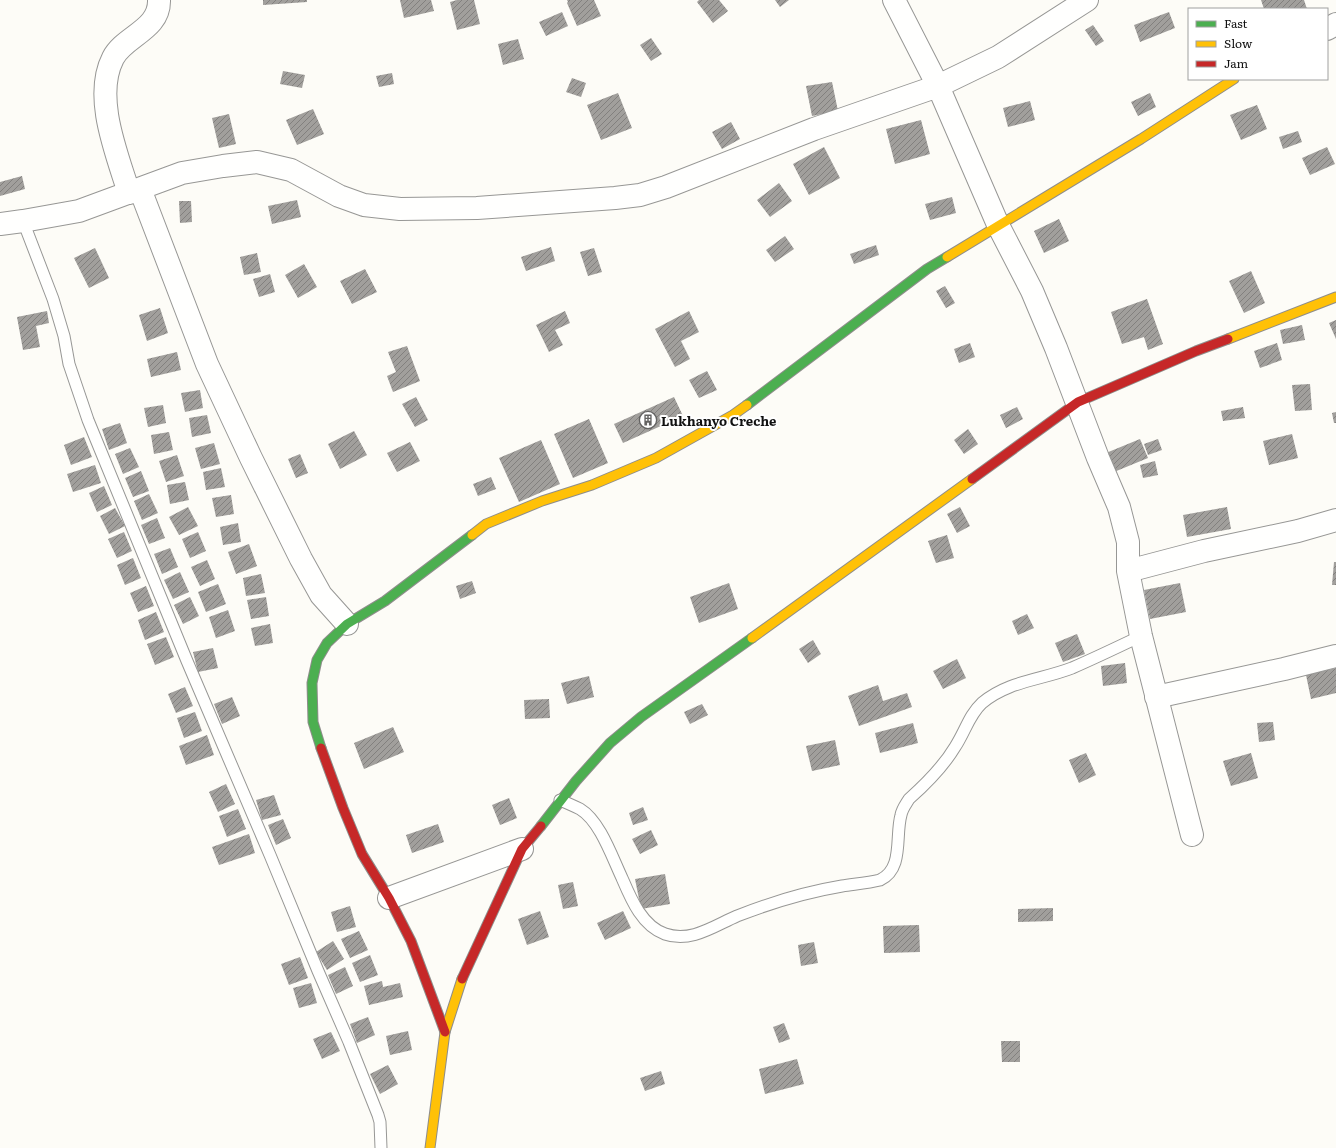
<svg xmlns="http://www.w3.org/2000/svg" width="1336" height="1148" viewBox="0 0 1336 1148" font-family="Literata,serif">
<defs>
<pattern id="building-hatch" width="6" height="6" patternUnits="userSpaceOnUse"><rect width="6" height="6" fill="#a19f9c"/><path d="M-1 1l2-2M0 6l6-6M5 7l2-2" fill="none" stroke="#82807e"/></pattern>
</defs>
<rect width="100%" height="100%" fill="#fdfcf7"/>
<path fill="url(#building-hatch)" d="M263,0H307V2L263,5Z
M400,0H431L434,11L404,18Z
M457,0H474L480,24L457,30L450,2Z
M567,0H594L601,16L577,26L567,3L568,2Z
M699,0H719L728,11L713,23L697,2Z
M775,0H789L780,7Z
M1261,0H1304L1307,9H1264Z
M562,12L568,26L546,36L539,22Z
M1169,12L1175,28L1140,42L1134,25Z
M1093,25L1104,41L1096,46L1085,30Z
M651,38L662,54L651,61L640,45Z
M518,39L524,59L503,65L498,44Z
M283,71L305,75L302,88L280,84Z
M392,73L394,84L379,87L376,76Z
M572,78L586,83L581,97L566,92Z
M832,82L838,111L812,116L806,86Z
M618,93L632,128L601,140L587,105Z
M1150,93L1156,107L1138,116L1131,102Z
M1030,101L1035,120L1008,127L1003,108Z
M1257,105L1267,129L1241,140L1230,115Z
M313,109L324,134L297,145L286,120Z
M229,114L236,144L219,148L212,118Z
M921,120L930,154L895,164L886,129Z
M731,122L740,139L722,149L712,132Z
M1298,131L1302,142L1283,149L1279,137Z
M824,147L840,178L809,195L793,164Z
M1327,147L1335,164L1310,175L1302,158Z
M22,176L25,189L0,196V182Z
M779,183L792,201L770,217L757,200Z
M952,197L956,213L930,220L925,204Z
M297,200L301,217L272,224L268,206Z
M179,201H191L192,222L180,223Z
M1059,219L1069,241L1044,253L1034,231Z
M785,236L794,249L775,262L766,250Z
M876,245L879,255L854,264L850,254Z
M551,247L555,261L526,271L521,257Z
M95,248L109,278L89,288L74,258Z
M594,248L602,272L588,276L580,252Z
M257,253L261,272L244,275L240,257Z
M304,264L317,287L298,298L285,275Z
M365,269L377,292L352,304L340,281Z
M1251,271L1265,303L1244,313L1229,281Z
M270,274L275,292L259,297L253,279Z
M945,286L955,303L946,308L936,291Z
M1147,299L1163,344L1148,350L1144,337L1122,344L1111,312Z
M160,308L168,333L147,341L139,315Z
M47,311L49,323L36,326L40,347L23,350L17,317Z
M565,311L570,323L555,330L563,345L549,352L536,325Z
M689,311L699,332L681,341L690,359L675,367L655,329Z
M1336,320V339L1329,323Z
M1302,325L1305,340L1283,344L1280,330Z
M970,343L975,357L959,363L954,349Z
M1277,343L1282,360L1260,368L1254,351Z
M407,346L420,381L393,392L387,376L396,372L388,352Z
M177,352L181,370L151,377L147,359Z
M707,371L717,390L699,398L689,380Z
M1310,384L1312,410L1295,411L1292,385Z
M200,390L203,408L185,412L181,393Z
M416,397L428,420L415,427L402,404Z
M674,397L683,416L623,443L614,424Z
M163,405L166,423L148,427L144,408Z
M1017,407L1023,419L1006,428L1000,415Z
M1243,407L1245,418L1223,421L1221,411Z
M1336,412V423H1334L1332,413Z
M207,415L211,433L192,437L189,418Z
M589,419L608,463L573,478L554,434Z
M120,423L127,443L109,450L102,429Z
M968,429L978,444L964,454L954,440Z
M354,431L367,455L340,469L328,444Z
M169,432L173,450L154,454L151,435Z
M1292,434L1298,458L1269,465L1263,441Z
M84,437L92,457L71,465L64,445Z
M1140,439L1148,458L1114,472L1106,453Z
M1158,439L1162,450L1148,455L1144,444Z
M541,440L560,484L519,502L499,458Z
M410,442L420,461L397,472L387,453Z
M214,443L220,464L201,469L195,448Z
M130,448L139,467L123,474L115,454Z
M300,454L308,473L296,478L288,459Z
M177,455L184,476L166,482L159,461Z
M1155,461L1158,475L1143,478L1140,465Z
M95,465L101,483L73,492L67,474Z
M221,468L225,487L206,490L203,472Z
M141,471L149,491L133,497L125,478Z
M491,477L496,489L478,496L473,484Z
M185,482L189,500L170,504L167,485Z
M104,486L112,505L97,512L89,493Z
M149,494L158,513L142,520L134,501Z
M231,495L234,514L216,517L212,498Z
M188,507L198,526L179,535L169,517Z
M960,507L970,526L957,533L947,514Z
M1227,507L1231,529L1187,537L1183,515Z
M115,508L125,526L109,534L100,516Z
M157,518L165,538L149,544L141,525Z
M238,523L241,542L223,545L220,527Z
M124,532L132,551L117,558L108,539Z
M198,532L206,551L190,558L182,539Z
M947,535L954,558L936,563L928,541Z
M249,544L257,566L236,574L228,552Z
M170,548L178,567L162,574L154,554Z
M133,558L141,578L125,585L117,565Z
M207,560L215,579L200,586L191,567Z
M1334,562H1336V585H1332Z
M180,572L189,592L173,599L164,580Z
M261,574L265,593L246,596L243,578Z
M472,581L476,593L460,599L456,586Z
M729,583L738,609L699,623L690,597Z
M1180,583L1186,612L1150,619L1144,590Z
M218,584L226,604L206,612L198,592Z
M146,586L154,606L138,612L130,593Z
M190,597L199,616L183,624L174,605Z
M266,597L269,616L251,619L247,600Z
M228,610L235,631L216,638L209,617Z
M156,612L164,632L145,640L138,620Z
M1027,614L1034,628L1018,635L1012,621Z
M270,624L273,643L255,646L251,628Z
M1077,634L1085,654L1063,662L1055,643Z
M166,637L174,657L155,665L147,644Z
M813,640L821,654L808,663L799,649Z
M213,648L218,668L198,672L193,652Z
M957,659L966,678L943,689L933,671Z
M1125,663L1127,683L1103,686L1101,666Z
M1336,668V693L1311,699L1306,675Z
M589,676L594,697L567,704L561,683Z
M878,685L883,701L907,693L912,707L859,726L848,696Z
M185,687L193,706L176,713L168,694Z
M232,697L240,716L222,724L214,704Z
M549,699L550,718L525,719L524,700Z
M702,704L708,715L690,724L684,712Z
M195,712L202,731L184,738L177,718Z
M1273,722L1275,740L1259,742L1257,723Z
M913,723L918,743L880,753L875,733Z
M393,727L404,752L364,769L354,743Z
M207,735L214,755L186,765L179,746Z
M835,740L840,765L812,771L806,746Z
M1086,753L1096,775L1079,783L1069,760Z
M1251,753L1258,778L1231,786L1223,761Z
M226,784L235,804L218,812L209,792Z
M274,795L281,815L262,820L256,800Z
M509,798L517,818L500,825L492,805Z
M643,807L648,820L633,825L629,813Z
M238,809L246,829L227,837L219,816Z
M283,819L291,838L276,845L268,825Z
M438,824L444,842L412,853L406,835Z
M651,830L658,845L640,854L632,839Z
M249,834L255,853L219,865L212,847Z
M665,874L670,904L641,909L635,879Z
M573,882L578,906L563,909L558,885Z
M350,906L356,927L337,932L331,912Z
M1053,908V921L1018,922V909Z
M540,911L549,937L527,945L518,919Z
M623,911L631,928L605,940L597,923Z
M919,925L920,952L884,953L883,926Z
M359,931L368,950L350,958L341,939Z
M333,941L344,959L327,970L316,952Z
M814,942L818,963L801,966L798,945Z
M370,955L378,975L360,982L352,963Z
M300,957L308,978L289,985L281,964Z
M345,967L353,986L336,994L328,975Z
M382,981L383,987L400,983L403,997L369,1005L364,986Z
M311,983L317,1003L299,1008L293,988Z
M368,1017L375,1035L357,1043L350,1024Z
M784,1023L790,1039L779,1043L773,1027Z
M408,1031L412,1050L390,1055L386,1036Z
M331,1032L340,1051L322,1059L313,1039Z
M1001,1041H1020V1062H1002Z
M797,1059L804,1084L765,1094L759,1069Z
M388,1065L398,1084L380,1094L370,1074Z
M661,1071L665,1084L645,1091L640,1078Z"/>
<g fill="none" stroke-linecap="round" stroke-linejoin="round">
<defs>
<path id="lane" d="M23,221L53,299L64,336L69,364L88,420L187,661L270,855L318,971L349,1042L378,1115L380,1122L381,1148
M560,800C567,803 574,806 580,809C600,821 612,857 622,878C631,899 642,926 665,934C691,943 714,926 737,916C770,903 806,892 842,886C855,884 868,883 880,880C904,869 895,836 901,815C902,809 906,804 909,799C927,783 943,767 955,747C965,732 969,715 982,703C1008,681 1041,680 1072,668C1095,658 1118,647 1141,636"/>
<path id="street" d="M894,0L938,86L999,227L1032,291L1056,348L1098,458L1119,507L1128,542V571L1141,636L1192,835
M1327,29L1336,24
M140,189L207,364L251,458L301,559L321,595L347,624
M129,193C117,154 93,97 113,58C124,36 160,30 159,0
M0,224L23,221L79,211L182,173L223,166L257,162L291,170L339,196L364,205L400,209L477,208L615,198L640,195L666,187L814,129L938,86L998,57L1087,0
M1128,571L1204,551L1298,531L1336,520
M1156,697L1284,669L1336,656
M389,898L522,849"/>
<path id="fast" d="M747,405L927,269L947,257
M321,748L313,722L312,683L317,660L327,643L347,624L385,601L472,535
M541,826L576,781L610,743L641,717L752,638"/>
<path id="slow" d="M947,257L1141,139L1234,79
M1228,339L1336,297
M472,535L486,524L542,501L592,485L656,458L733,415L747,405
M752,638L972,479
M430,1148L445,1032L462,979"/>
<path id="jam" d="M972,479L1078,402L1196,351L1228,339
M321,748L343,808L362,854L389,898L411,941L445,1032
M462,979L522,849L541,826"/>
</defs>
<use href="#lane" stroke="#979795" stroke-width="13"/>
<use href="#street" stroke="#979795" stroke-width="24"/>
<use href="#fast" stroke="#8e8d8b" stroke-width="11"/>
<use href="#slow" stroke="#8e8d8b" stroke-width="11"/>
<use href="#jam" stroke="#8e8d8b" stroke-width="11"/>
<use href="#lane" stroke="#fffffe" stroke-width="11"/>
<use href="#street" stroke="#fffffe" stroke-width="22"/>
<use href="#fast" stroke="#4caf50" stroke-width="9"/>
<use href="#slow" stroke="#ffc107" stroke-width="9"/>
<use href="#jam" stroke="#c62828" stroke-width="9"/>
</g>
<defs>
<symbol id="building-ring" viewBox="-11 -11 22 22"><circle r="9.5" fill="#fff" stroke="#646362" stroke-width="1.5"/><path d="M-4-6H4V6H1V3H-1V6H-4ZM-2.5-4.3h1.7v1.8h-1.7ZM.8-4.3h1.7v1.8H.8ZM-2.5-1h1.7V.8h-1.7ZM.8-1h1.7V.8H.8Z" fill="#646362"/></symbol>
</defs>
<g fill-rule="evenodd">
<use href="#building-ring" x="638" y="410" width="20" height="20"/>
</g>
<g text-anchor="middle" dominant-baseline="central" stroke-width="4" stroke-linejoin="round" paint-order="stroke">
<g font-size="13" font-weight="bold" fill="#111" stroke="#fff" text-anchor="start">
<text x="661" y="420">Lukhanyo Creche</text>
</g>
</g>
<rect x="1188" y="8" width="140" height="72" fill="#ffffff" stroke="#a0a0a0"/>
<rect x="1196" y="21" width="20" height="6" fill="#4caf50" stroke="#a0a0a0"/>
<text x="1224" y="28" font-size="12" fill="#111111">Fast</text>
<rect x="1196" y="41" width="20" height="6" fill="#ffc107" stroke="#a0a0a0"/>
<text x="1224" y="48" font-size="12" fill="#111111">Slow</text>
<rect x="1196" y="61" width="20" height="6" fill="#c62828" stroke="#a0a0a0"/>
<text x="1224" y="68" font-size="12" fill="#111111">Jam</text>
</svg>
